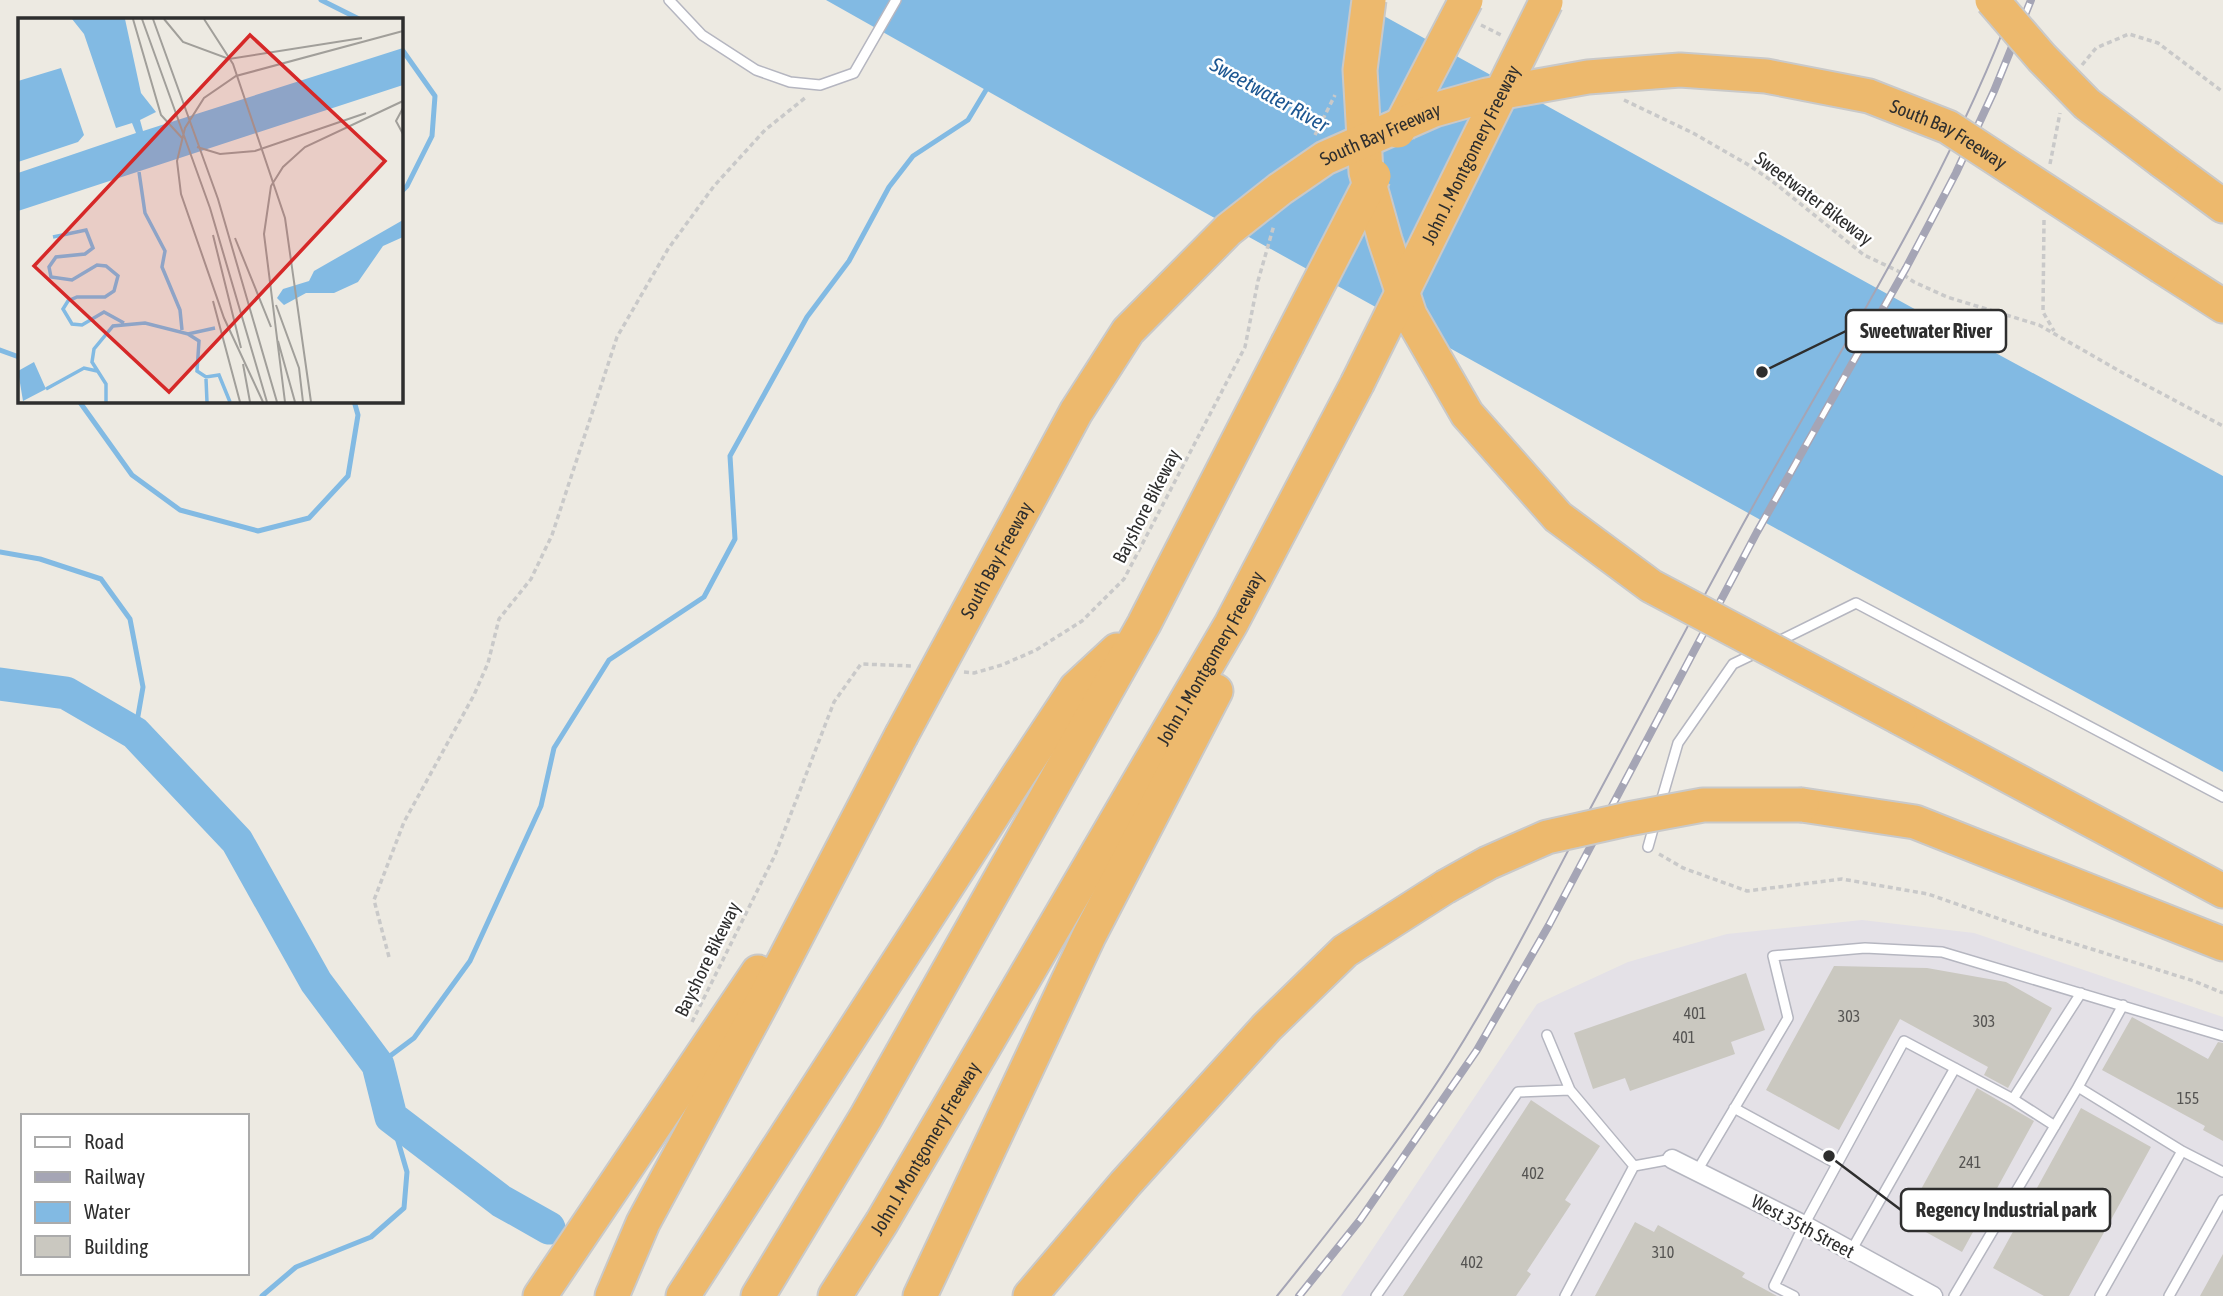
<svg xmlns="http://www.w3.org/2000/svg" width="2223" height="1296" viewBox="0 0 2223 1296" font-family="'Asap Condensed',sans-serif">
<rect width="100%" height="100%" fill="#edeae2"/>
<path fill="#e4e1e7" d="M1862,920L1974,933L2223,1017V1296H1341L1537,1004L1628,962L1727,934Z"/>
<path fill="#82bae3" d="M826,0H1355L1920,312L2223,476V772L1853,571L1090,149Z"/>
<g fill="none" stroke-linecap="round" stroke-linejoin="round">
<path stroke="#82bae3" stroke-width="5" d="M321,0L359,19
M401,48L435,96L432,136L407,186L401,192
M0,350L19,357
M79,401L132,475L180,510L258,531L309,518L348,476L358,415L354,401
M0,552L40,559L101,579L130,619L143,687L135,733
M378,1065L414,1038L470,961L541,806L554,748L609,660L704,597L735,539L730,456L807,317L849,261L889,187L913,156L968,120L986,90
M262,1296L296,1267L371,1237L404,1208L407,1172L391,1117"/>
<path stroke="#82bae3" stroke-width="33" d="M0,684L66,693L135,733L237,841L316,982L378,1065L391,1117L501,1201L549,1228"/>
</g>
<path fill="#cac8c0" d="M1834,966L1927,968L2006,982L2052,1008L2008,1088L1984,1075L1988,1067L1900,1019L1839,1130L1766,1090Z
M1746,973L1765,1030L1731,1042L1735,1054L1630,1091L1625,1078L1593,1089L1574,1033Z
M2132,1017L2208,1059L2218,1042L2223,1043V1141L2203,1130L2205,1126L2102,1070Z
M1977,1088L2034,1121L1962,1252L1904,1220Z
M1531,1100L1600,1146L1565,1200L1571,1204L1527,1271L1531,1274L1516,1296H1403Z
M2081,1108L2151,1147L2069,1296H2044L1993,1268Z
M1635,1222L1654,1232L1658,1225L1745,1273L1742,1277L1777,1296H1595Z
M2223,1254V1296H2200Z"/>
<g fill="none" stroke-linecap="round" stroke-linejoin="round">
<defs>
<path id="lane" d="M669,0L702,35L756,70L790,82L820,85L854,73L896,0
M1777,642L1856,603L2223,797
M1660,805L1678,743L1733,664L1758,652
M1648,847L1655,822
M1547,1035L1570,1090
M2078,1087L2123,1005
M1734,1108L1837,1164
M2055,1126L2013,1099L2081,993
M1697,1171L1788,1018L1773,956L1865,948L1942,952L2223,1036
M1851,1251L1955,1068
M1376,1296L1518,1092L1570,1090L1634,1166
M1565,1296L1634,1166L1672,1159
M1794,1296L1774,1286L1804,1225L1904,1041L2013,1099
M1954,1296L2078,1087L2182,1151
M2100,1296L2182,1151L2223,1172
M2169,1296L2223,1200"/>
<path id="street" d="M1672,1159L1804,1225L1933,1296"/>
<g id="highway">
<path d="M2162,161L2223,206"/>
<path d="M2162,267L2223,306"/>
<path d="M1900,718L2223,891"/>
<path d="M1802,805L1915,822L2223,944"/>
<path d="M540,1296L758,972"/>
<path d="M612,1296L643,1223L764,999L901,736"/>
<path d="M683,1296L1018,776L1076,688L1117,650"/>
<path d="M758,1296L866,1117L1144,624L1287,345"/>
<path id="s1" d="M835,1296L882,1222L1231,624L1357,384"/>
<path d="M920,1296L1089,936L1216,691"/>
<path d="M1030,1296L1125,1184L1267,1027L1345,951L1445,887"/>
</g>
</defs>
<use href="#lane" stroke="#b5b6c0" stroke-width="12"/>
<use href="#street" stroke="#b5b6c0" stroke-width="21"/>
<use href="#highway" stroke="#c9c9c9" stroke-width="37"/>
<path stroke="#c9c9c9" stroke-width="3.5" stroke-dasharray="5 3.5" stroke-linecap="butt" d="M1481,25L1503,36
M2082,65L2096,48L2129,34L2158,43L2223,92
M1624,100L1693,133L1747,164L1772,181L1864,255L1898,271L1914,282L1947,297L2039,325L2123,373L2223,426
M1315,135L1335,95
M2050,164L2060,113
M2044,220L2043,312L2054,331
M964,672L974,673L1002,665L1036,650L1082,621L1124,579L1245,347L1258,281L1274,225
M1659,854L1683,868L1747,891L1842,879L1928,894L2037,932L2194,981L2223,993
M389,957L374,900L404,822L474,695L488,663L499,619L531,579L552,535L617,337L668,249L714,186L765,130L805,98
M692,1022L775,855L834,702L861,664L912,666"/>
<use href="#lane" stroke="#fff" stroke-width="9"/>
<use href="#street" stroke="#fff" stroke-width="18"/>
<use href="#highway" stroke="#edb96d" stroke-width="33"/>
<path stroke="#a5a5b5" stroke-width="2" d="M1277,1296C1338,1220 1399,1143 1451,1061C1499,985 1540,904 1582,824C1635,725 1688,625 1742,526C1837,353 1946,186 2015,0"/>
<defs>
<path id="rail" d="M1299,1296L1360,1220L1477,1050L1549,925L1757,532L1906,268L1956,173L1994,91L2031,0"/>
</defs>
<use href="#rail" stroke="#a5a5b5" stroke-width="8"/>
<use href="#rail" stroke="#fff" stroke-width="5" stroke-dasharray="16" stroke-linecap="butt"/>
<defs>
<g id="highway-bridge">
<path d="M1369,0L1360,70L1366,172L1385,240L1410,315L1467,414L1558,517L1651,586L1900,718"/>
<path d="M1992,0L2042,58L2087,104L2162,161"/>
<path d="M1398,131L1466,0"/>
<path d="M1287,345L1374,176"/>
<path id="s2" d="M1357,384L1546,2"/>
<path id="s3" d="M901,736L1076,412L1128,331L1228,230L1280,189L1325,158L1434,110L1487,95L1588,77L1680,70L1766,76L1869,96L1948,127L2162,267"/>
<path d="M1445,887L1488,863L1547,837L1628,819L1703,805H1802"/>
</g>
</defs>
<use href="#highway-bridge" stroke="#c9c9c9" stroke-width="37" stroke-linecap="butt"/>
<use href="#highway-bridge" stroke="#edb96d" stroke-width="33"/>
</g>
<g text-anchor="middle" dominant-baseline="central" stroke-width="5" stroke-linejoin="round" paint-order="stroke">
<g font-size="16" fill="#555452">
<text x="1695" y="1013">401</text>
<text x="1849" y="1016">303</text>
<text x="1984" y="1021">303</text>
<text x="1684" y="1037">401</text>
<text x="2188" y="1098">155</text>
<text x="1970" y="1162">241</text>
<text x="1533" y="1173">402</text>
<text x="1663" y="1252">310</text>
<text x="1472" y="1262">402</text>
</g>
<g font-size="19" fill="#2e2e2e" stroke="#fff">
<text stroke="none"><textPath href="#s3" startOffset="1376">South Bay Freeway</textPath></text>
<text stroke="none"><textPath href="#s3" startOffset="788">South Bay Freeway</textPath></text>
<text stroke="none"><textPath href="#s2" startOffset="256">John J. Montgomery Freeway</textPath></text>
<text transform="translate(1814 198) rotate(37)">Sweetwater Bikeway</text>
<text transform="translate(1146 506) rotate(-63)">Bayshore Bikeway</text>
<text stroke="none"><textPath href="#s3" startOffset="200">South Bay Freeway</textPath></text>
<text stroke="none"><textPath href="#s1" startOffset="740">John J. Montgomery Freeway</textPath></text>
<text transform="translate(707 959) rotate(-64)">Bayshore Bikeway</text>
<text stroke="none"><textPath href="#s1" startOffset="173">John J. Montgomery Freeway</textPath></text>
<text transform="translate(1803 1226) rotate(28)">West 35th Street</text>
</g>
<g font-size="21" font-style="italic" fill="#1d5792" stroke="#fff">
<text transform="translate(1270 94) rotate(29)">Sweetwater River</text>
</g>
</g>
<g transform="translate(18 18)">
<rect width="385" height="385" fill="#edeae2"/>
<path d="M54,1H107L123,75L138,94L122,102L125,113L385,30V67L0,193V155L118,115L114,105L98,110L66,16ZM43,50L66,117L60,124L0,144V63ZM385,202V219L365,228L340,264L316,275H288L266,287L259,280L265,271L291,263L296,253ZM16,344L28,371L5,383L0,353Z" fill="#82bae3"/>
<path fill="none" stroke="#82bae3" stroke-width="3.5" d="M121,154L127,195L147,233L144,249L162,292L164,312M35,219L68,212L75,230L67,236L38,239L31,249L33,259L54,262L79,247L88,248L100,258L96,273L87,279H59L50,283L45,291L54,306L64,307L86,294L106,305M170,316L181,323L179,353L188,359L201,357L212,384M188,361L189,384M28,371L66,350L79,353M88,384V366L74,344L76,331L95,308L127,305L170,316L197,310"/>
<path fill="none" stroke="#a19f9a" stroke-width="2" d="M115,1L143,97L165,121M124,1L192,190L249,384M135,1L200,181L259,384M146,1L165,24L211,41L344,20M186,1L215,46L267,200L293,384M385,90L378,103L385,116M179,129L202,136L237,133L348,95M195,217L223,330M217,220L253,309M195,283L222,384M258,287L281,350L285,384M260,323L277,384M225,346L232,384M245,384L206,300L163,176L159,143L167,110L186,80L218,58L385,13M267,384L246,216L253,168L265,149L287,129L385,83"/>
<path fill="#d62828" fill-opacity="0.15" stroke="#d62828" stroke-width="3.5" d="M232,17L367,143L151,374L16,248Z"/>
<rect width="385" height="385" fill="none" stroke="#2e2e2e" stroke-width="3.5"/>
</g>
<path fill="none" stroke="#2e2e2e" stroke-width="2.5" d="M1762 372L1846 331M1829 1156L1901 1210"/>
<g fill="#2e2e2e" stroke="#fff" stroke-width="2.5">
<circle cx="1762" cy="372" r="7"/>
<circle cx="1829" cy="1156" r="7"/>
</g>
<g fill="#fff" stroke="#2e2e2e" stroke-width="2.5">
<rect x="1846" y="310" width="160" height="42" rx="7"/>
<rect x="1901" y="1189" width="209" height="42" rx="7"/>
</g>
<g font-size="21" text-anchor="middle" font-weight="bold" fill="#2e2e2e">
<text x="1926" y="338">Sweetwater River</text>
<text x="2006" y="1217">Regency Industrial park</text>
</g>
<rect x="21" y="1114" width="228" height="161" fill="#ffffff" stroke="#ababab" stroke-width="2"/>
<rect x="35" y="1137" width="35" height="10" fill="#ffffff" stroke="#ababab" stroke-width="2"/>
<text x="84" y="1149" font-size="21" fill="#2e2e2e">Road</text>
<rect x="35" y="1172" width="35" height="10" fill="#a5a5b5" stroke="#ababab" stroke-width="2"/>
<text x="84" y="1184" font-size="21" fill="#2e2e2e">Railway</text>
<rect x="35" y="1202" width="35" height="21" fill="#82bae3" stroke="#ababab" stroke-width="2"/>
<text x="84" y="1219" font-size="21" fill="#2e2e2e">Water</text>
<rect x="35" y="1236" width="35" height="21" fill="#cac8c0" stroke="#ababab" stroke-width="2"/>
<text x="84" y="1254" font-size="21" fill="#2e2e2e">Building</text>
</svg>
